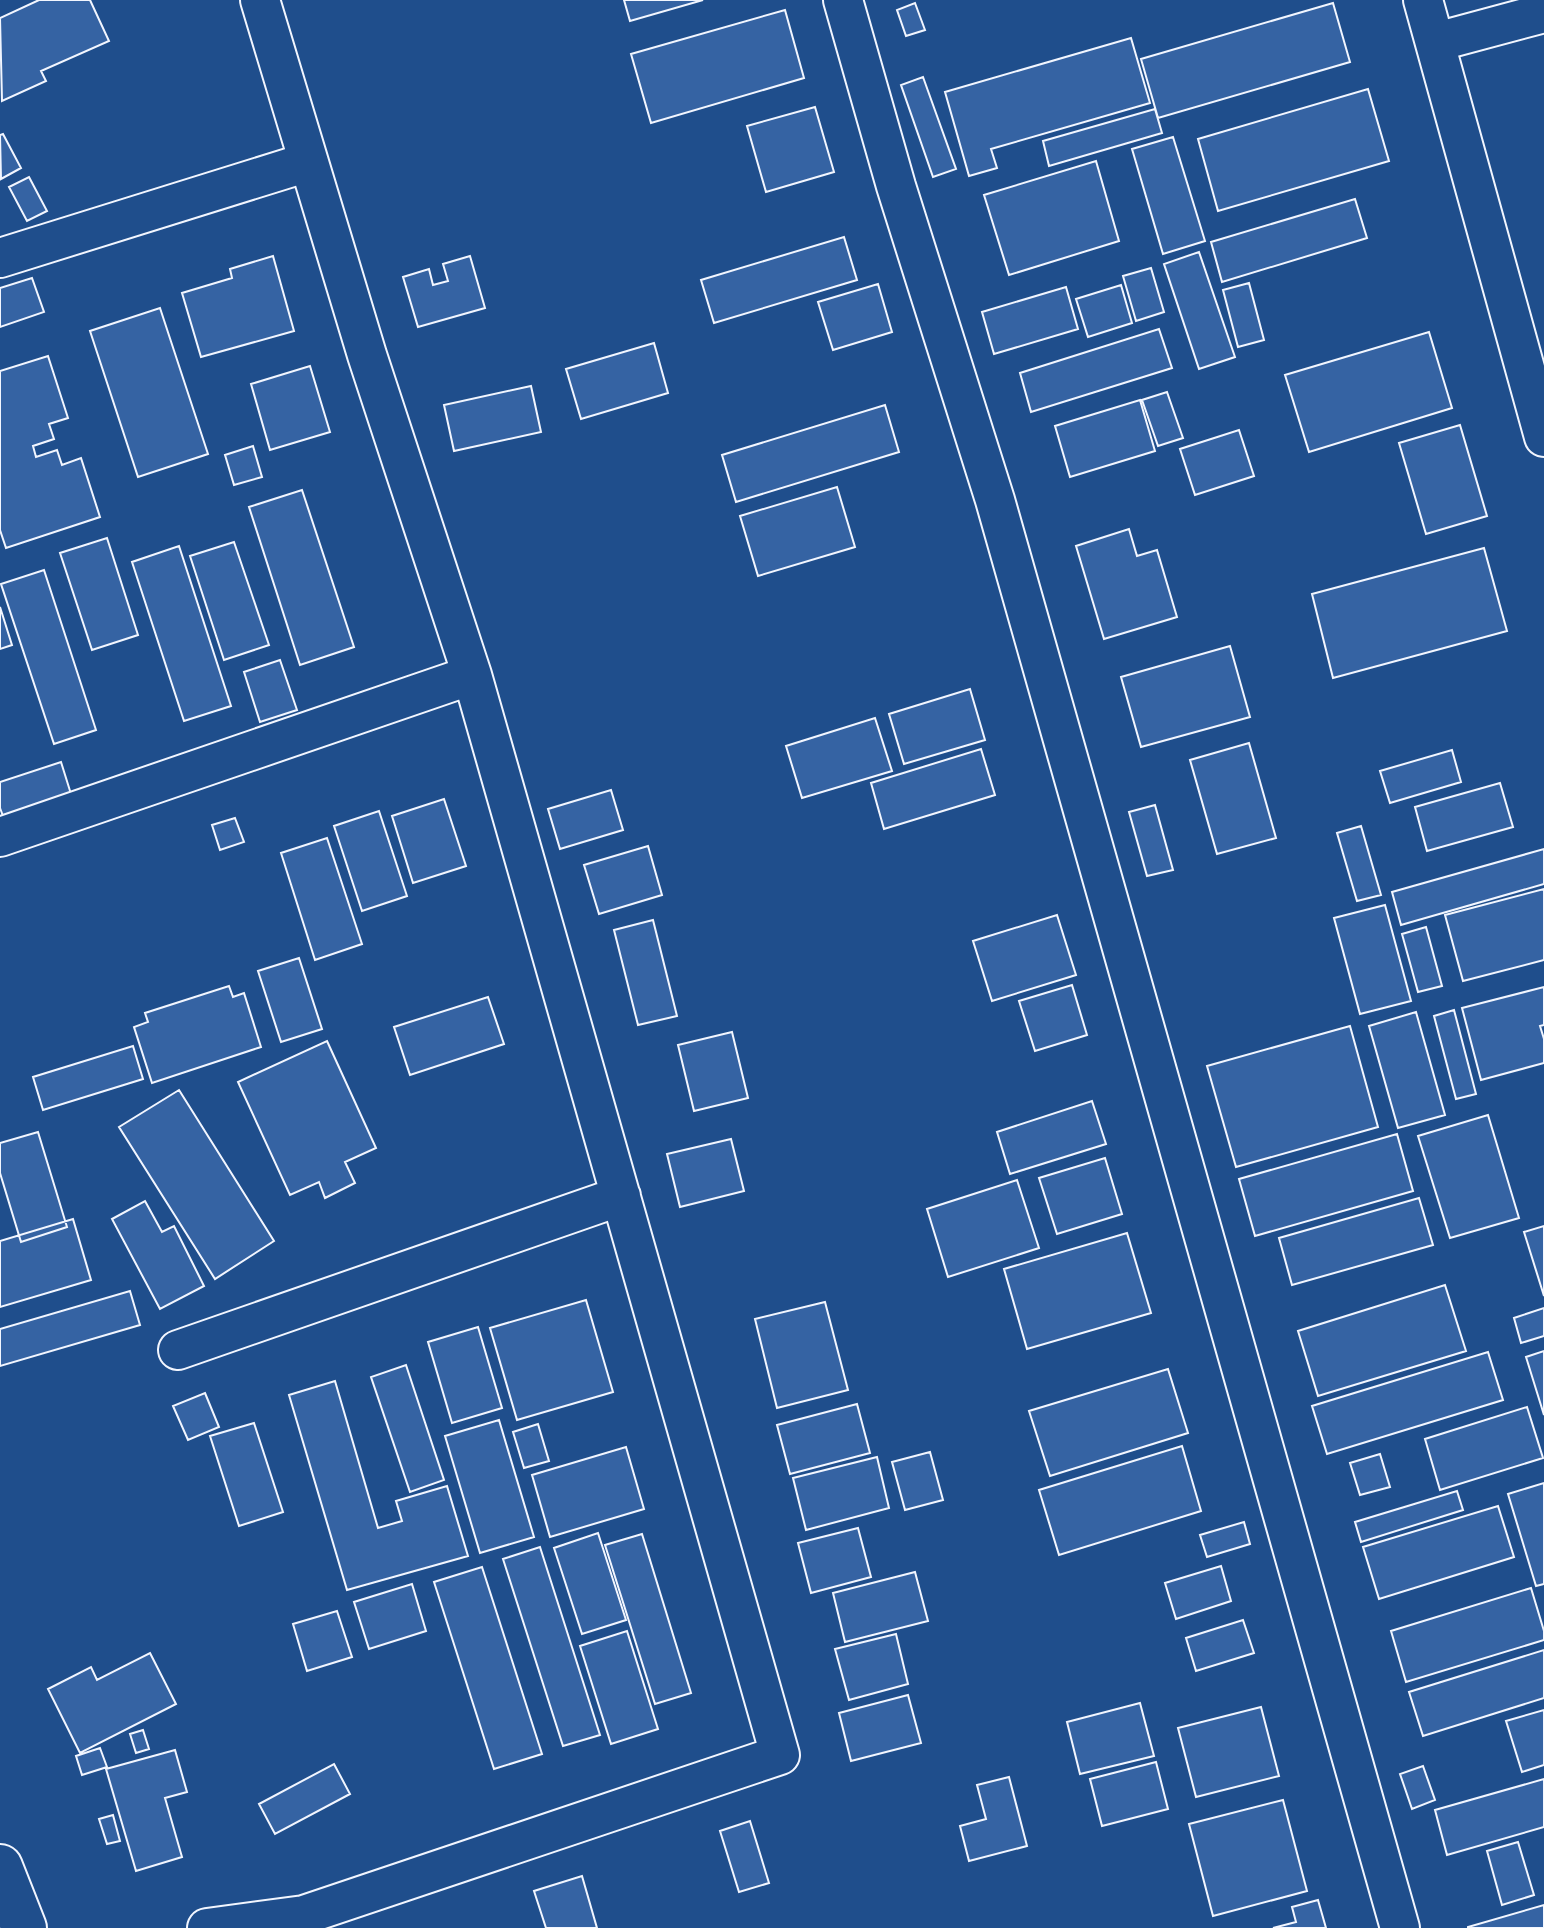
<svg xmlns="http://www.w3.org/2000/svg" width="1544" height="1928" viewBox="0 0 1544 1928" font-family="'Open Sans',sans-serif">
<rect width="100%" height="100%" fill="#1f4e8c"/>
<path fill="#3563a3" stroke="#f2f6ff" stroke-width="2" d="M39,0H90L109,41L41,71L46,81L2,101L0,18Z
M624,0H703L630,21Z
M915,3L925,30L906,36L897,10Z
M1333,3L1350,62L1158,118L1141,59Z
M785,10L804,78L651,123L631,54Z
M1131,38L1150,103L991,149L997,168L969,176L945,92Z
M923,77L956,169L933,177L901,85Z
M1368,89L1389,161L1218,211L1198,139Z
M815,107L834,172L766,192L747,126Z
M1155,109L1162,133L1049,166L1043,141Z
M3,134L21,168L1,179L0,135Z
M1173,137L1205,241L1163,254L1132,149Z
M1096,161L1119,241L1009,275L984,195Z
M29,177L47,211L27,221L9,187Z
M1355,199L1367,238L1222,282L1211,242Z
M844,237L857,280L714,323L701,280Z
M1199,252L1235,357L1199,369L1164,264Z
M273,256L294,331L201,357L182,293L232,278L230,269Z
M470,256L485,308L418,327L403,277L429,269L433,285L448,281L443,264Z
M1151,268L1164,312L1136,321L1123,276Z
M32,278L44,312L0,327V288Z
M1249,283L1264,340L1238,347L1223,290Z
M878,284L892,332L833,350L818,302Z
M1121,285L1132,323L1088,337L1076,299Z
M1066,287L1078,329L994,354L982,312Z
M160,308L208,454L138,477L90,331Z
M1159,329L1172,368L1031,412L1020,373Z
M1429,332L1452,408L1309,452L1285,375Z
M654,343L668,393L581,419L566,369Z
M48,356L68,418L49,424L54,439L33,446L36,457L57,450L62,465L81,458L100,517L6,548L0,530V371Z
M310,366L330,432L270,450L251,384Z
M531,386L541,432L454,451L444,405Z
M1167,392L1183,438L1158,446L1142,400Z
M1140,400L1155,451L1070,477L1055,426Z
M885,405L899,452L736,502L722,455Z
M1460,425L1487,516L1426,534L1399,443Z
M1239,430L1254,476L1195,495L1180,449Z
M253,446L262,477L234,485L225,455Z
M837,487L855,547L758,576L740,516Z
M302,490L354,647L300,665L249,507Z
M1129,529L1137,556L1157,550L1177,617L1104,639L1076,546Z
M107,538L138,635L92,650L60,553Z
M234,542L269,645L224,660L190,556Z
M179,546L231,706L184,721L132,562Z
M1484,548L1507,631L1333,678L1312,594Z
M44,570L96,730L54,744L1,584Z
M0,607L12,645L0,649Z
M1230,646L1250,717L1141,747L1121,677Z
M280,660L297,710L260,722L244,672Z
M970,689L985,740L904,764L889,714Z
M875,718L892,771L802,798L786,746Z
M1249,743L1276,838L1217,854L1190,760Z
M981,749L995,795L884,829L871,783Z
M1452,750L1461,782L1390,803L1380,771Z
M61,762L71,794L3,816L0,808V782Z
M1500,783L1513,827L1427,851L1415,807Z
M611,790L623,830L560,849L548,809Z
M444,799L466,866L413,883L392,816Z
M1155,805L1173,870L1147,876L1129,812Z
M379,811L407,896L362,911L334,826Z
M235,818L244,842L220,850L212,825Z
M1361,826L1381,895L1357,901L1337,833Z
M327,838L362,944L315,960L281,853Z
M648,846L662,895L599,914L584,865Z
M1544,849V884L1401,925L1392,892Z
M1544,889V960L1463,981L1445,915Z
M1385,905L1411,1001L1360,1014L1334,918Z
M1057,915L1076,975L992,1001L973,941Z
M653,920L677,1016L638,1025L614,930Z
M1426,927L1442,986L1418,992L1402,934Z
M299,958L322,1029L281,1042L258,971Z
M1072,985L1087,1035L1035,1051L1019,1001Z
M229,986L233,997L244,993L261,1047L152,1083L134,1027L148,1022L145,1013Z
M1544,987V1025L1540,1026L1544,1039V1063L1481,1080L1462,1008Z
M488,997L504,1044L410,1075L394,1027Z
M1454,1010L1476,1094L1456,1099L1434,1016Z
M1416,1012L1445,1115L1398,1128L1369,1026Z
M1350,1026L1378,1127L1236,1167L1207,1066Z
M732,1032L748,1098L694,1111L678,1045Z
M327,1041L376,1148L345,1162L355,1183L325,1198L319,1182L290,1195L238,1082Z
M133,1046L143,1079L43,1110L33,1077Z
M179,1090L274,1241L215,1279L119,1127Z
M1092,1101L1106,1144L1010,1174L997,1132Z
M1488,1115L1519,1218L1450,1238L1418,1136Z
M38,1132L67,1227L21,1242L0,1173V1143Z
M1397,1134L1413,1191L1255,1236L1239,1179Z
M731,1139L744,1191L680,1207L667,1154Z
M1105,1158L1122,1214L1057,1234L1039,1178Z
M1017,1180L1039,1248L948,1277L927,1209Z
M1419,1198L1433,1245L1292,1285L1279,1238Z
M145,1201L162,1232L174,1226L204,1286L160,1309L112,1219Z
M73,1219L91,1280L0,1307V1241Z
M1544,1226V1296L1524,1232Z
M1127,1233L1151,1313L1027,1349L1004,1269Z
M1445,1285L1466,1351L1318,1396L1298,1331Z
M130,1291L140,1325L0,1366V1329Z
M586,1300L613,1392L517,1420L490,1328Z
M825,1302L848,1390L777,1408L755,1319Z
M1544,1308V1336L1521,1343L1514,1318Z
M478,1327L502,1408L452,1423L428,1342Z
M1544,1351V1415L1526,1357Z
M1488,1352L1503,1400L1327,1454L1312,1406Z
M406,1365L444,1480L410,1492L371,1377Z
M1168,1369L1188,1433L1050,1476L1029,1411Z
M335,1381L378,1528L402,1521L396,1501L447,1486L468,1556L347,1590L289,1395Z
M205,1393L219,1427L188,1440L173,1406Z
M857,1404L870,1453L790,1474L777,1425Z
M1527,1407L1543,1458L1440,1490L1425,1439Z
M499,1420L534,1537L480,1553L445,1436Z
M254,1423L283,1512L239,1526L210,1436Z
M538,1424L549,1461L524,1468L513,1432Z
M1182,1446L1201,1511L1059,1555L1039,1490Z
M626,1447L644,1509L550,1537L532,1475Z
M930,1452L943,1500L905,1510L892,1462Z
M1380,1454L1390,1487L1360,1495L1350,1463Z
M877,1457L889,1508L806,1530L793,1478Z
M1544,1483V1584L1536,1586L1508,1494Z
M1457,1491L1463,1510L1361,1542L1355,1522Z
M1498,1506L1514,1557L1379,1599L1363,1547Z
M1244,1522L1250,1544L1207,1557L1200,1535Z
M858,1528L871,1577L811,1593L798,1543Z
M598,1533L626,1620L582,1634L554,1548Z
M642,1534L691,1693L655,1704L605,1545Z
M540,1547L600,1735L563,1746L503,1559Z
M1221,1566L1231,1601L1176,1619L1165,1583Z
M482,1567L542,1754L494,1769L434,1582Z
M915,1572L928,1621L845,1642L833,1593Z
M412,1584L426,1631L369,1649L354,1602Z
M1531,1588L1544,1631V1640L1406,1682L1391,1631Z
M337,1611L352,1657L307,1671L293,1624Z
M1243,1620L1254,1653L1196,1671L1186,1638Z
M627,1631L658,1729L611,1744L580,1646Z
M896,1634L908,1684L849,1700L835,1649Z
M1544,1650V1698L1423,1736L1409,1692Z
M150,1653L176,1704L80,1753L48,1689L91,1667L97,1680Z
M908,1695L921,1743L851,1761L839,1713Z
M1140,1703L1154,1756L1080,1774L1067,1722Z
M1261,1707L1279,1776L1196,1797L1178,1728Z
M1544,1710V1765L1522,1772L1506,1721Z
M143,1730L149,1749L136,1753L130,1734Z
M100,1748L107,1767L82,1775L76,1756Z
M175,1750L187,1792L165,1798L182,1857L136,1871L106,1769Z
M1156,1762L1168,1809L1102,1826L1090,1779Z
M334,1764L350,1794L275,1834L259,1804Z
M1423,1766L1435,1800L1412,1809L1400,1774Z
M1009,1777L1027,1846L969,1861L960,1826L986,1819L977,1785Z
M1544,1779V1827L1447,1855L1435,1810Z
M1283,1800L1307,1891L1213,1916L1189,1824Z
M113,1815L120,1841L107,1844L99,1819Z
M750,1821L769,1883L739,1892L720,1831Z
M1518,1842L1534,1895L1502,1905L1487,1851Z
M582,1876L597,1928H546L534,1891Z
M1318,1900L1326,1928H1273L1296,1922L1292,1907Z
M1544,1905V1928H1468V1927Z"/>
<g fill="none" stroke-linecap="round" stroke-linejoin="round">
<defs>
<path id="street" d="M843,0L896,186L995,500L1400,1928
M1423,0L1544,437
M1436,42L1544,13
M0,258L308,162
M0,837L472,675
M178,1350L621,1196
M207,1928L304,1915L780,1755L472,675L367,355L260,0"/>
<path id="secondary" d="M0,1867L24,1928"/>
</defs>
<use href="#street" stroke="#f2f6ff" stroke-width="42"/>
<use href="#secondary" stroke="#f2f6ff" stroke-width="48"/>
<use href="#street" stroke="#1f4e8c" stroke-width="38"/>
<use href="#secondary" stroke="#1f4e8c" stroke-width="44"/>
</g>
</svg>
